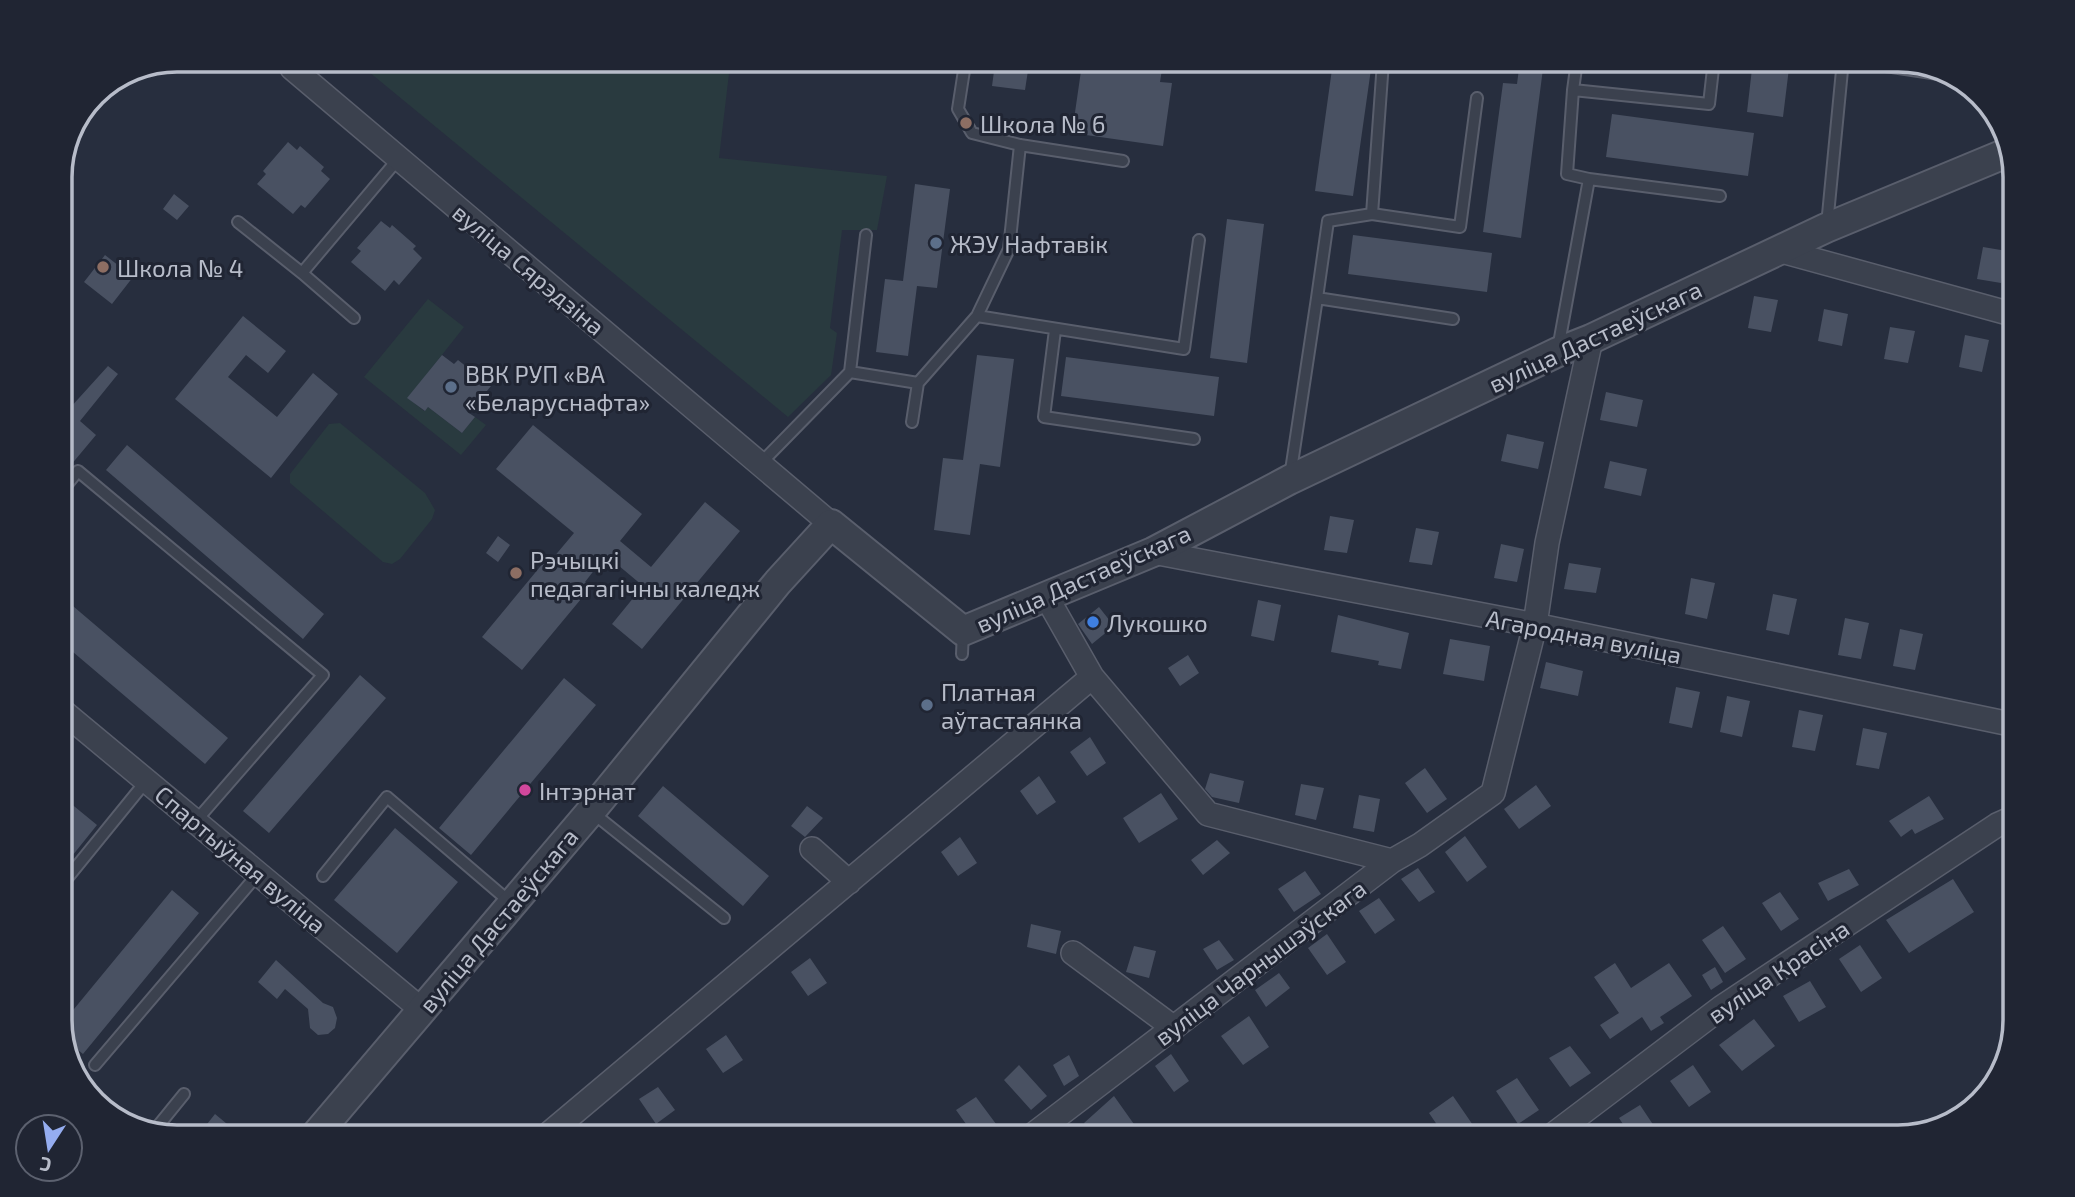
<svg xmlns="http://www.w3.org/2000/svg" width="2075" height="1197" viewBox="0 0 2075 1197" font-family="'Exo 2',sans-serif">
<rect width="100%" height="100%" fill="#272e3e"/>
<path fill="#293a3f" d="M730,65L719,158L887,176L877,230H842L830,328L837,333L831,375L788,417L363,67Z
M428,299L464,327L408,398L424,411L428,407L462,433L475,417L486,425L461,455L364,377Z
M340,423L425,493L435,510L432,519L400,559L392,564L383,562L290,483V474L329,424Z"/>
<path fill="#495162" d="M1753,60H1790L1783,117L1747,112Z
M1520,61H1544L1521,238L1483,232L1503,83L1517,84Z
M1333,62H1372L1353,196L1315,191Z
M1163,63L1160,82L1172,83L1163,146L1072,133L1082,64Z
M995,64H1029L1025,90L992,86Z
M1612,114L1754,133L1748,176L1606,157Z
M288,142L297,150L300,146L324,167L321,171L330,179L305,208L301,205L293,214L257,184L266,174L263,171Z
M915,184L950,189L937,288L917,286L908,356L876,352L885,279L903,281Z
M174,194L189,206L177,220L163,209Z
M1227,219L1264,224L1247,363L1210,358Z
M381,221L390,228L392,225L416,246L413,249L422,258L399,285L394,280L385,291L351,262L361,251L357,248Z
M1353,235L1492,253L1487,292L1348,274Z
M1983,247L2007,251L2001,283L1977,279Z
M105,255L133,277L112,304L84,282Z
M1754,296L1778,300L1771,332L1748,328Z
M1824,309L1848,314L1842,346L1818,341Z
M243,316L286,351L268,373L246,355L228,377L277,417L313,373L338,394L271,478L175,399Z
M1890,327L1915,331L1908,363L1884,359Z
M1965,335L1989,340L1982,372L1959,367Z
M442,355L454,364L458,360L491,386L469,413L475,417L462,433L428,407L425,411L407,398Z
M977,355L1014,359L1000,467L980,464L970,535L934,530L943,458L963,460Z
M1066,357L1219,377L1214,416L1061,396Z
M108,366L118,374L80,421L96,435L60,478V419Z
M1606,392L1643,400L1637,427L1600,420Z
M533,425L642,514L620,541L651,567L705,502L740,531L642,649L612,624L643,586L606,555L585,582L591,587L522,670L482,637L549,556L553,558L574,533L496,469Z
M1507,434L1544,442L1538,469L1501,461Z
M127,445L324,614L303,639L106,470Z
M1610,461L1647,469L1641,496L1604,488Z
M1330,516L1354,520L1347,553L1324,550Z
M1416,528L1439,532L1432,565L1409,562Z
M498,536L510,545L498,562L486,553Z
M1501,544L1524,549L1517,582L1494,578Z
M1569,563L1601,568L1596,593L1564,589Z
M1691,578L1715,583L1707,619L1685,614Z
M1773,594L1797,599L1789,635L1766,630Z
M60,595L228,738L205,764L60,641Z
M1258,600L1281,605L1274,641L1251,636Z
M1099,607L1114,626L1092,644L1078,624Z
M1338,615L1409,633L1401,669L1378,665L1379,661L1331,652Z
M1845,618L1869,623L1861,659L1838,655Z
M1900,629L1923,634L1915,670L1893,666Z
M1450,639L1490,646L1484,681L1443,674Z
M1188,655L1199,673L1180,686L1168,668Z
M1546,662L1583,671L1578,696L1540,688Z
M360,675L386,698L269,833L243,811Z
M564,678L596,705L471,855L439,828Z
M1676,687L1700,692L1692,728L1669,723Z
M1727,696L1750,701L1742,737L1720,732Z
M1799,710L1823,715L1815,751L1792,747Z
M1863,728L1887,733L1879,769L1856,765Z
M1090,737L1106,763L1087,776L1070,752Z
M1425,768L1447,799L1427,813L1405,783Z
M1210,773L1244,781L1239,803L1212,797L1205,789Z
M1039,776L1056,802L1037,815L1020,791Z
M1301,784L1324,788L1316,820L1295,815Z
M1536,785L1551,806L1519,829L1504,809Z
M663,786L769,876L743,906L638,816Z
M1161,793L1178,819L1139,843L1123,818Z
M1359,795L1380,799L1374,832L1353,828Z
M1929,796L1944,819L1915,834L1912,829L1901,837L1889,821Z
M69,802L97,825L60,871V813Z
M807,806L823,818L805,837L791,826Z
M395,828L458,882L397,953L334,900Z
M1465,836L1487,867L1467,882L1445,852Z
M960,837L977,863L958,876L941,852Z
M1217,840L1230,853L1203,875L1191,860Z
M1418,868L1435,892L1419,902L1401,879Z
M1849,869L1859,885L1828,901L1818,883Z
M1305,871L1321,894L1294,912L1278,889Z
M1953,879L1974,912L1909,953L1886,920Z
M172,890L199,913L83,1054L63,1038L60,1026Z
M1780,892L1799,919L1781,931L1762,903Z
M1379,898L1395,920L1375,934L1359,911Z
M1031,924L1061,931L1056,954L1027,947Z
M1723,926L1746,959L1725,973L1702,940Z
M1327,934L1346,962L1327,975L1308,948Z
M1219,940L1234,960L1217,970L1203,949Z
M1860,945L1882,978L1861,992L1839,959Z
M1134,946L1156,951L1149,978L1126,972Z
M810,958L827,983L808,996L791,972Z
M276,960L323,1003L333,1007L337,1018L335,1028L328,1034L318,1035L310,1028L308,1009L285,989L277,999L258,982Z
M1615,963L1631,988L1669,963L1692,996L1660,1017L1664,1023L1651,1031L1642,1017L1610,1039L1600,1025L1619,1013L1594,977Z
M1715,967L1723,982L1711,990L1702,975Z
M1279,973L1290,988L1266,1007L1255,990Z
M1810,981L1826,1007L1799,1022L1783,996Z
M1249,1016L1269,1047L1243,1065L1221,1036Z
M1754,1019L1775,1046L1742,1071L1719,1045Z
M726,1035L743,1060L723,1073L706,1049Z
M1570,1046L1591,1073L1570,1087L1549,1058Z
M1171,1054L1189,1081L1174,1092L1155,1066Z
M1069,1055L1079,1076L1064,1086L1053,1065Z
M1019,1065L1047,1096L1031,1110L1004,1080Z
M1693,1065L1711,1092L1689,1107L1670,1081Z
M1517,1078L1539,1110L1518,1124L1496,1091Z
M658,1087L675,1110L656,1124L639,1099Z
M1114,1096L1136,1127L1121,1138H1092L1084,1123Z
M1453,1096L1477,1131L1468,1138H1446L1429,1113Z
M976,1097L1002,1132L993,1138H976L956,1110Z
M1640,1105L1662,1138H1632L1619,1118Z
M215,1114L244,1138H196Z"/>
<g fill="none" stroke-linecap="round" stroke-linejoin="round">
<defs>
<path id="service" d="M1846,60L1958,77
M965,64L958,109L972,133L1020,145L1123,161
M1573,90L1577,61
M1589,179L1567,174L1573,90L1709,104L1714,60
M1372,214L1383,62
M238,222L302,273
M1827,225L1843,60
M1317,298L1328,221L1372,214L1460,227L1477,98
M977,316L1184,349L1199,240
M354,318L302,273L399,158
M1055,330L1044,417L1194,439
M1558,349L1589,179L1720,196
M850,372L918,383L977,316L1009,249L1020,145
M912,422L918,383
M760,464L850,372L866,235
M1290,477L1317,298L1453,319
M60,493L78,471L323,675L195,822
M962,654L963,631
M593,813L724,918
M323,876L387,797L511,903
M60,887L147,780
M95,1065L257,875
M154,1131L184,1094"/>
<path id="minor" d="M292,68L831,524
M1778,250L2015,315
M1153,552L1535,625L2015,725
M1046,596L1092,677L1208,814L1392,861
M60,709L422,1010
M812,849L849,882
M1073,953L1174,1028
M545,1137L1092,677
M1030,1137L1392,861L1420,845L1493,793L1535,625L1547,543L1591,339
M1550,1137L1722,1007L1997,825L2015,817"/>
<path id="tertiary" d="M314,1137L591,811L778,582L831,524L963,631L1153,552L1289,480L1558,352L1591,339L1826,228L2009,152"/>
</defs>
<use href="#service" stroke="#595e6c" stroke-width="14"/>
<use href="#minor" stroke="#595e6c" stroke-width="26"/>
<use href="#tertiary" stroke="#595e6c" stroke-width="32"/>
<use href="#service" stroke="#3b414e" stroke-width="10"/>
<use href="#minor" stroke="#3b414e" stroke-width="23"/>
<use href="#tertiary" stroke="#3b414e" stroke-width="28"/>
</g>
<g fill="#8d6e63" stroke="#202533" stroke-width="2.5">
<circle cx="966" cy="123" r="7"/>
<circle cx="103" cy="267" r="7"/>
<circle cx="516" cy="573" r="7"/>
</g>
<g fill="#5c6f8a" stroke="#202533" stroke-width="2.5">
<circle cx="936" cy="243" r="7"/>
<circle cx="451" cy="387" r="7"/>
<circle cx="927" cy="705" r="7"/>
</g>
<circle fill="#3f7fe0" stroke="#202533" stroke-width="2.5" cx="1093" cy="622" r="7"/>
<circle fill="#d1479c" stroke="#202533" stroke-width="2.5" cx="525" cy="790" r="7"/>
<g text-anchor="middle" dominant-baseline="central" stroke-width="6" stroke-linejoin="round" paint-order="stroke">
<g font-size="24" fill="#b7bcc9" stroke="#202533" text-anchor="start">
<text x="980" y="123">Школа № 6</text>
<text x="950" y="243">ЖЭУ Нафтавік</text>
<text x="117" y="267">Школа № 4</text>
<text x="465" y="373">ВВК РУП «ВА<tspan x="465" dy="28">«Беларуснафта»</tspan></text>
<text x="530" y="559">Рэчыцкі<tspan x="530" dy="28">педагагічны каледж</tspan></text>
<text x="1107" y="622">Лукошко</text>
<text x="941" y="691">Платная<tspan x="941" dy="28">аўтастаянка</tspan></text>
<text x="539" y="790">Інтэрнат</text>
</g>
<g font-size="24" fill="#b7bcc9" stroke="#202533">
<text transform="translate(529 269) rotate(40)">вуліца Сярэдзіна</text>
<text transform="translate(1595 336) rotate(-25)">вуліца Дастаеўскага</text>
<text transform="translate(1083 578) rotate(-24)">вуліца Дастаеўскага</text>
<text transform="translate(1584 636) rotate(11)">Агародная вуліца</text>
<text transform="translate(241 859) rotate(40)">Спартыўная вуліца</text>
<text transform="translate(498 920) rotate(-50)">вуліца Дастаеўскага</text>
<text transform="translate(1260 962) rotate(-37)">вуліца Чарнышэўскага</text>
<text transform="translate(1778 971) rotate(-34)">вуліца Красіна</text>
</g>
</g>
<path d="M0 0H2075V1197H0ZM177 72H1898A105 105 0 0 1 2003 177V1020A105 105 0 0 1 1898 1125H177A105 105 0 0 1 72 1020V177A105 105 0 0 1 177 72Z" fill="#202533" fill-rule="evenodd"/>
<path fill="none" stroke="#b7bcc9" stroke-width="3.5" d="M177 72H1898A105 105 0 0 1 2003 177V1020A105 105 0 0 1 1898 1125H177A105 105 0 0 1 72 1020V177A105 105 0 0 1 177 72Z"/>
<g transform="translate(49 1148) rotate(192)"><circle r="33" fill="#202533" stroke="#5c616f" stroke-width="2"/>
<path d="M0-5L12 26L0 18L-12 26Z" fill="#95adf0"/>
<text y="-10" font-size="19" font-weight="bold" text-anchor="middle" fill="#b7bcc9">С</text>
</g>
</svg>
